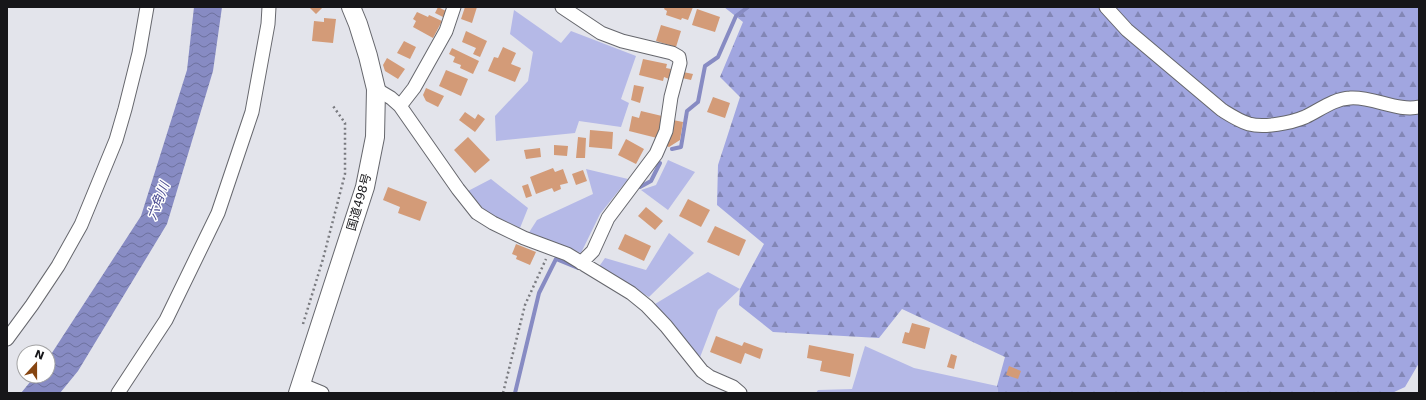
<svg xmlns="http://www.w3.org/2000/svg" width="1426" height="400" viewBox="0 0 1426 400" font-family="'DejaVu Sans','Noto Sans JP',sans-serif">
<defs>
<pattern id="forest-firs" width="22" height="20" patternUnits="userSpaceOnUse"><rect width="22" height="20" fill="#a1a6e0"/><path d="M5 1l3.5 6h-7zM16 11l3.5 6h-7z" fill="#8286b5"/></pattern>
<pattern id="water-waves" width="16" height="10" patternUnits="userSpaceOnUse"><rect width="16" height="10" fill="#878bc3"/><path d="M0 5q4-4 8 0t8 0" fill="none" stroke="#6d719e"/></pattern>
</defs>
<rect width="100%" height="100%" fill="#e3e4eb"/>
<path fill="#b5b9e7" d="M514,10L561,43L571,31L636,56L621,99L629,103L621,127L579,121L575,133L496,141L495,116L528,81L533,52L510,34Z
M668,160L695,172L668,210L641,190L656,185Z
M586,169L628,179L600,214L581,253L528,234L537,220L593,194Z
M491,179L528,208L520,228L486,212L468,191Z
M669,233L694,253L649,297L598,268L605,258L646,270Z
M708,272L740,289L718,310L699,360L655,304Z
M865,346L914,368L997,386L998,393H816L818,390L852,389Z"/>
<path fill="url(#forest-firs)" d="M724,7H1419V363L1405,387L1392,393H998L997,386L1005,357L902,309L879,338L773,332L739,305L740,289L764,244L717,205L718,165L740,97L720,77L743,22Z"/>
<path fill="url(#water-waves)" d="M194,7H222L213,71L167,224L78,371L60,393H21L35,376H48V359L141,216L187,70Z"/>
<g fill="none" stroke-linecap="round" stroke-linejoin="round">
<path stroke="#878bc3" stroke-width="4" d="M672,149L681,147L687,111L698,102L705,66L718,57L736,16L748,7
M640,187L651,181L660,163
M515,393L539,293L556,259L578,268"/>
</g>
<path fill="#d39b78" d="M309,7H323L316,14Z
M438,7L446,11L443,17L435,13Z
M465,7H477L472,23L461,19Z
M665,7H693L688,20L682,18L681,20L666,15L667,11L664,9Z
M697,9L720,17L715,32L692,25Z
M417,12L428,17L429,15L442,21L433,38L413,27L416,21L413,19Z
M324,18L336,19L333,43L312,41L314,21L324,22Z
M661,25L681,31L676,47L656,41Z
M466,31L487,41L480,57L473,54L476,48L462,42Z
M404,41L416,47L410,59L397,53Z
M503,47L516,53L511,64L521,68L515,82L488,71L494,57L498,58Z
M452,48L479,61L473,74L460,68L461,65L453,62L455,57L449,54Z
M387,58L405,69L398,79L385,71L383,65Z
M643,59L667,64L666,68L671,69L669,79L664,77L663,81L639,75Z
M446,70L468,79L461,96L439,86Z
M683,72L693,74L691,80L682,78Z
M634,85L644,87L640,103L631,100Z
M426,88L444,96L438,107L426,101L423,95Z
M713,97L730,103L725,118L707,112Z
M641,111L662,116L657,138L629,131L632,116L639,118Z
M465,112L475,119L478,114L485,119L475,132L459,120Z
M673,120L683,122L680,140L669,147L666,146Z
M590,130L613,132L612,149L589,147Z
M468,137L490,160L475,173L454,150Z
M578,137L586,138L585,158H576Z
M626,139L644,149L636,164L618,155Z
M554,145L568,146L567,156L554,155Z
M540,148L541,157L526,159L524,150Z
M553,168L555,172L563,169L568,183L560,185L561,189L554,192L552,188L536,194L530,177Z
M583,170L587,181L576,185L572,174Z
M528,184L532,196L526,198L522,186Z
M388,187L427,202L420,221L398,213L400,207L383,200Z
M688,199L710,210L701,227L679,216Z
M646,207L663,221L655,230L638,216Z
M715,226L746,240L739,256L707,242Z
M625,234L651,246L644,261L618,249Z
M516,244L536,252L530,265L516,259L517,256L512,254Z
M912,323L930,328L925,349L902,343L905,332L909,333Z
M716,336L742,346L744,342L763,349L760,359L745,353L741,364L710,352Z
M809,345L854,354L850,377L820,371L822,361L807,358Z
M951,354L957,356L954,369L947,367Z
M1009,366L1021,371L1018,379L1006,375Z"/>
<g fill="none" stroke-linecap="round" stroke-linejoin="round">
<defs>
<path id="minor" d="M562,7L601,33L622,41L672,53L679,57L680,63L671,97L666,131L656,154L608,218L593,251L581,263
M1106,7L1127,30L1222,110C1230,115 1239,121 1249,124C1264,128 1291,123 1305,117C1320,110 1333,99 1350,98C1372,96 1398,112 1419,107
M376,89L391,98L400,106L458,189L477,213L493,223L524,238L567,254L631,293L647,306L666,326L702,371L710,377L733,387L740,393
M400,106L414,88L446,31L454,7
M7,339L32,305L58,266L81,225L116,140L125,109L139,53L147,7
M300,384L322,393
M118,393L166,320L218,213L252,112L268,24L269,7"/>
<path id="highway" d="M298,393L365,187L375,137L376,89L368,56L358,24L351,7"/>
</defs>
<use href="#minor" stroke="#66676d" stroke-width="15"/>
<use href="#highway" stroke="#66676d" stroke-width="20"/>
<path stroke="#797a7f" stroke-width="2.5" stroke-dasharray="2 3" stroke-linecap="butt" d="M303,324L323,259L345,174V123L333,106
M503,393L525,305L546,259"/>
<use href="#minor" stroke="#fff" stroke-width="13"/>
<use href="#highway" stroke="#fff" stroke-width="18"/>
</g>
<g text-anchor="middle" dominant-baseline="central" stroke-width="3" stroke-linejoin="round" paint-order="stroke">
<g font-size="12" fill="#161619" stroke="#fff">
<text transform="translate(359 202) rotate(-74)">国道498号</text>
</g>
<g font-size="13" font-style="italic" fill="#4b4c92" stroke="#fff">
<text transform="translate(158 201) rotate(-69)">六角川</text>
</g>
</g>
<rect width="1426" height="400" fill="none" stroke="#161619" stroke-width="16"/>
<g transform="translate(36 364) rotate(21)"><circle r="19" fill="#ffffff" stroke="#a2a2a3"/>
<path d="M0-3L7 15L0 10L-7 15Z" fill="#864511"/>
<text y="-6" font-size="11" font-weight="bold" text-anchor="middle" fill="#161619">N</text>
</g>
</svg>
